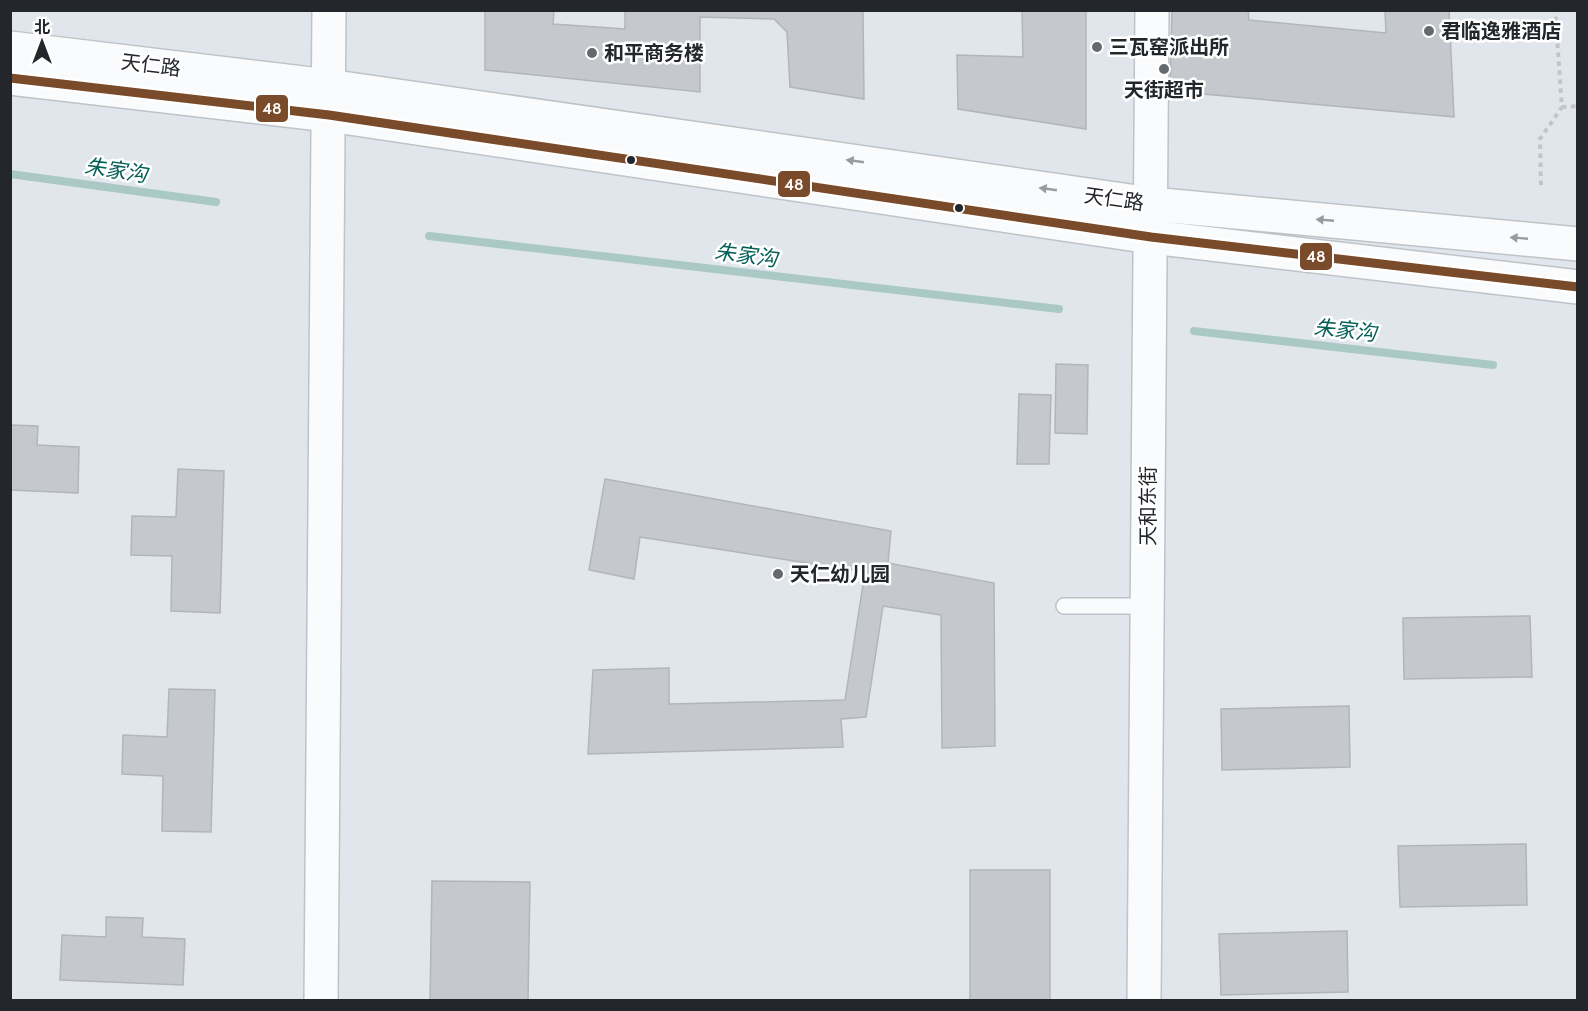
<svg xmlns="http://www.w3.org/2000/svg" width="1588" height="1011" viewBox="0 0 1588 1011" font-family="Cabin,'Noto Sans SC',sans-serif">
<rect width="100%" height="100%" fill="#e0e6ec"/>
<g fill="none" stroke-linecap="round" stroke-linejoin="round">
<path stroke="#a9c8c6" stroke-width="8" d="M10,174L216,202
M429,236L1059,309
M1194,331L1493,365"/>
</g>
<path fill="#c5c8cd" stroke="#b2b5ba" stroke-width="1.5" d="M485,10H554L553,24L625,29V10H863L864,99L790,87L787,32L774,19L700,17V92L485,70Z
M1022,10H1086V129L958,109L957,55L1023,57Z
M1172,10H1248L1249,20L1386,33L1385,10H1449L1454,117L1170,91Z
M1056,364L1088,365L1087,434L1055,433Z
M1019,394L1051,395L1049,464H1017Z
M10,425L38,426L37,445L79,447L78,493L10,490Z
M178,469L224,471L220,613L171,611L172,556L131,555L132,516L176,517Z
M605,479L891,531L888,563L994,583L995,746L942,748L941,615L883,606L866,717L841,719L843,747L588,754L593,670L669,668V704L845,700L865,572L640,537L634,579L589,570Z
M1530,616L1532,677L1404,679L1403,618Z
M169,689L215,690L211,832L162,831L163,776L122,774L123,735L167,737Z
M1349,706L1350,767L1222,770L1221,709Z
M1526,844L1527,905L1400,907L1398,846Z
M970,870H1050V1000H970Z
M432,881L530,882L528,1000H430Z
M106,917L143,918L142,937L185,939L183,985L60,980L62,935L106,937Z
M1347,931L1348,992L1221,995L1219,934Z"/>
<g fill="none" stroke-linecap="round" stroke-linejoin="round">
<defs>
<path id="service" d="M1064,606H1148"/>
<path id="tertiary" d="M321,1000L329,10
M1144,1000L1152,10"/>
<path id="secondary" d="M10,48L328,86L1151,204L1578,244
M10,78L329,115L1151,237L1578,287"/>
</defs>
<use href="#service" stroke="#bec3c7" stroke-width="18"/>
<use href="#tertiary" stroke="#bec3c7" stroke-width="36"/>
<use href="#secondary" stroke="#bec3c7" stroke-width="36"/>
<path stroke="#c2c5c7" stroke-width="4" stroke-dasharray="4.5 4.5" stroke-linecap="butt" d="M1562,107L1578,106
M1541,185L1540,139L1562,107L1555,10"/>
<use href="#service" stroke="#fafbfc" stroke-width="15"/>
<use href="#tertiary" stroke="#fafbfc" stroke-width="33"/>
<use href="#secondary" stroke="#fafbfc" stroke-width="33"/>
<defs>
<path id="bus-1" d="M10,78L329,115L1151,237L1578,287"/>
</defs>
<use href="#bus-1" stroke="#fff" stroke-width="14"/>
<use href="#bus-1" stroke="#7a4b2a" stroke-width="9"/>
</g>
<defs><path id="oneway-solid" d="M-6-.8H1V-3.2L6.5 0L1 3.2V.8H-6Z" transform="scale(1.5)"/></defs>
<g fill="#999c9e">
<use href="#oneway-solid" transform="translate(855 161) rotate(-172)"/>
<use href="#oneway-solid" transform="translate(1048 189) rotate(-172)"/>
<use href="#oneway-solid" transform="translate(1325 220) rotate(-175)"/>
<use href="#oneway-solid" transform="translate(1519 238) rotate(-175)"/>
</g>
<g fill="#656a6f" stroke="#fff" stroke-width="2">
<circle cx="1429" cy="31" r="6"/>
<circle cx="1097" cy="47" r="6"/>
<circle cx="592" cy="53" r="6"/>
<circle cx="1164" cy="69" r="6"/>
<circle cx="778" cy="574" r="6"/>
</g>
<g fill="#23272c" stroke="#fff" stroke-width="2">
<circle cx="631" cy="160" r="5"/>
<circle cx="959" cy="208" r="5"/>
</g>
<g text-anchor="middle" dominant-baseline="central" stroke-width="5" stroke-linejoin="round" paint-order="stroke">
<g font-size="20" font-weight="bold" fill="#23272c" stroke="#fff" text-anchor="start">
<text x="1441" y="31">君临逸雅酒店</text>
<text x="1109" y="47">三瓦窑派出所</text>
<text x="604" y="53">和平商务楼</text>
<text x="1164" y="90" text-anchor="middle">天街超市</text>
<text x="790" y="574">天仁幼儿园</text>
</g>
<g font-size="20" fill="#23272c" stroke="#fff">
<text transform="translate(151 65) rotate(7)">天仁路</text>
<text transform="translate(1114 199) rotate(8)">天仁路</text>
<text transform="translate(1148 506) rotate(-90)">天和东街</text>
</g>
<g font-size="21" font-style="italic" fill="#056058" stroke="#fff">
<text transform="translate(116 170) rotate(8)">朱家沟</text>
<text transform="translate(746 255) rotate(7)">朱家沟</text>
<text transform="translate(1345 330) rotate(6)">朱家沟</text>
</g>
</g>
<g stroke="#fff" stroke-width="2">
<rect x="255" y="94" width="34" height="29" rx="6" fill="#7a4b2a"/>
<rect x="777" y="170" width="34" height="28" rx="6" fill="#7a4b2a"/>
<rect x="1299" y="242" width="34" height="29" rx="6" fill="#7a4b2a"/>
</g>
<g font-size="16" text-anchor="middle" font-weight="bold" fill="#fff">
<text x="272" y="114">48</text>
<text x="794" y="190">48</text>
<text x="1316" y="262">48</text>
</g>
<rect width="1588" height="1011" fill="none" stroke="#23272c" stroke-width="24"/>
<g transform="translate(42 42)" stroke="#ffffff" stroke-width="4.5" paint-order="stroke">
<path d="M0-4.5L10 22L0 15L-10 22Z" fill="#23272c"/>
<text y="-9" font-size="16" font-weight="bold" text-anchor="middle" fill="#23272c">北</text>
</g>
</svg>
